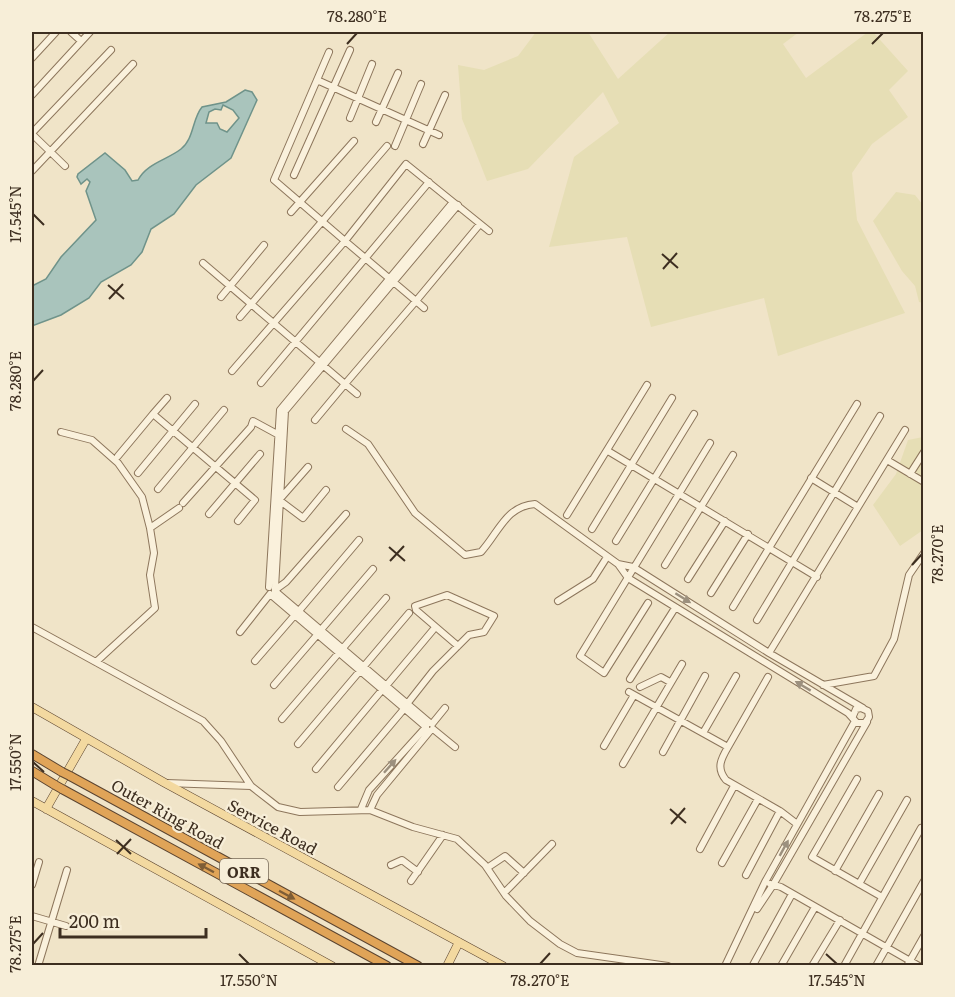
<svg xmlns="http://www.w3.org/2000/svg" width="955" height="997" viewBox="0 0 955 997" font-family="Literata,serif">
<rect width="100%" height="100%" fill="#f0e4c8"/>
<path fill="#e6deb5" d="M536,32H588L618,79L670,32H799L783,44L806,78L868,32H873L908,71L889,90L908,117L872,144L852,173L857,220L905,313L778,356L764,298L651,327L627,237L549,247L574,157L619,123L603,92L528,169L487,181L472,143L462,119L458,65L484,70L518,56Z
M896,192L915,195L923,205V303L919,302L915,286L902,271L873,221Z
M923,437V530L900,546L873,505L896,474L908,440Z"/>
<path fill="#a9c4bc" stroke="#6f938a" stroke-width="1.5" fill-rule="evenodd" d="M245,90L252,92L257,100L231,158L196,185L174,214L151,229L142,252L131,265L101,282L89,298L61,315L32,326V286L46,279L61,257L96,220L86,191L90,182L87,179L81,184L77,177L78,174L105,153L125,170L132,181L138,180C147,163 167,160 181,149C194,139 192,119 202,107L226,102ZM223,105L233,110L239,118L227,132L220,129L217,123H206L209,112L215,109L221,110Z"/>
<g fill="none" stroke-linecap="round" stroke-linejoin="round">
<defs>
<path id="minor" d="M71,32L81,41
M32,58L56,32
M317,80L439,135
M32,95L90,32
M350,118L372,64
M376,122L398,73
M32,133L111,50
M32,134L65,166
M423,144L445,95
M395,146L421,84
M32,171L133,64
M294,175L350,50
M291,212L354,141
M203,263L345,384L416,301L345,241L406,164L489,231
M221,297L264,245
M424,308L416,301L480,224
M240,317L387,146
M232,371L345,241L274,180L329,52
M261,383L429,182
M153,414L167,398
M315,420L345,384L357,394
M346,429L368,444L415,513L465,555L481,552C499,532 506,506 535,504L618,564L633,567L769,653L863,708
M61,432L92,440L118,463L142,497L150,528
M608,451L817,577
M118,456L153,414L255,500L238,521
M887,460L924,482
M308,467L279,500L303,518L326,490
M138,473L195,404
M910,474L924,452
M811,478L858,507
M158,489L224,410
M183,503L251,427L253,421L277,434
M209,514L260,454
M567,515L647,385
M592,529L672,398
M616,541L694,414
M618,564L628,578L848,713L857,723H865L869,717L868,711L861,708L856,709L853,716
M665,565L733,455
M688,579L725,521
M269,587L280,410L453,202
M275,588L285,411L458,205
M275,590L286,582L346,514
M275,591L430,723
M711,593L748,534
M558,601L593,579L607,557
M648,603L604,673L580,656L710,443
M733,607L857,404
M298,612L359,540
M757,620L880,416
M32,627L203,721L221,741L251,786L278,807L300,812L370,810L413,827L457,839L485,865L506,896L530,921L560,944L577,953L668,966
M320,631L373,569
M240,632L270,594L426,727L369,790L361,809
M769,653L905,430
M255,661L294,616
M96,662L155,608L150,575L154,553L150,528L179,508
M630,679L675,608
M274,685L317,635
M823,685L874,676L894,639L909,575L924,553
M386,686L433,630
M640,687L661,677L670,682
M629,692L728,747C721,759 716,768 726,780L780,811L797,824
M407,704L433,671L469,635L484,632L494,616L447,595L415,606L416,610L458,646
M282,719L386,598
M432,724L445,708
M433,729L455,747
M703,733L736,676
M298,744L409,613
M604,746L634,695
M728,747L768,677
M663,752L705,676
M623,764L682,664
M316,769L382,690
M857,779L812,857L882,897
M166,783L251,786
M338,787L404,709
M370,810L377,795L430,731
M700,849L734,786
M722,863L758,799
M391,865L402,860L418,872
M487,868L505,856L524,873
M835,871L879,794
M746,875L780,811
M411,881L443,835
M770,884L781,887L919,966
M859,884L907,800
M32,885L39,862
M504,893L552,844
M757,909L773,885L867,722
M32,916L66,926
M753,965L792,894
M38,966L67,870
M725,966L765,882L855,721
M781,966L815,907
M812,966L840,920
M844,966L921,828
M876,966L924,881
M907,966L924,936"/>
<path id="major" d="M32,707L165,783L503,966
M32,801L332,966
M46,809L86,739
M447,966L459,942"/>
<path id="highway" d="M32,754L62,772
M32,771L55,785
M70,776L418,966
M62,789L387,966"/>
</defs>
<use href="#minor" stroke="#8d765c" stroke-width="8"/>
<use href="#major" stroke="#5b4430" stroke-width="9"/>
<use href="#highway" stroke="#5b4430" stroke-width="10"/>
<use href="#minor" stroke="#faf1dc" stroke-width="6"/>
<use href="#major" stroke="#f3d9a0" stroke-width="8"/>
<use href="#highway" stroke="#e0a458" stroke-width="8"/>
<defs>
<path id="highway-bridge" d="M62,772L70,776
M55,785L62,789"/>
</defs>
<use href="#highway-bridge" stroke="#5b4430" stroke-width="10" stroke-linecap="butt"/>
<use href="#highway-bridge" stroke="#e0a458" stroke-width="8"/>
</g>
<defs><path id="oneway-solid" d="M-6-.8H1V-3.2L6.5 0L1 3.2V.8H-6Z" transform="scale(1.5)"/></defs>
<g fill="#9c907e">
<use href="#oneway-solid" transform="translate(683 598) rotate(32)"/>
<use href="#oneway-solid" transform="translate(803 686) rotate(-149)"/>
<use href="#oneway-solid" transform="translate(390 766) rotate(-48)"/>
<use href="#oneway-solid" transform="translate(784 848) rotate(-61)"/>
</g>
<g fill="#7e5d36">
<use href="#oneway-solid" transform="translate(206 868) rotate(-152)"/>
<use href="#oneway-solid" transform="translate(287 895) rotate(28)"/>
</g>
<path fill="none" stroke="#3d2e20" stroke-width="2" d="M347,44L357,33M872,44L883,33M33,214L44,225M662,254L678,268M663,269L677,253M108,285L124,299M109,299L123,284M33,381L43,370M389,547L405,561M390,561L404,546M912,565L922,554M33,762L44,772M670,809L686,823M671,824L685,808M116,840L131,854M117,854L131,839M33,944L43,933M239,954L249,964M826,954L837,964M540,964L550,953"/>
<g text-anchor="middle" dominant-baseline="central" stroke-width="4.5" stroke-linejoin="round" paint-order="stroke">
<rect fill="#f7eed8" stroke="#756857" stroke-width="1.5" x="220" y="859" width="48" height="24" rx="4.5"/>
<g font-size="15" font-weight="bold" fill="#3d2e20">
<text x="244" y="871">ORR</text>
</g>
<g font-size="16" fill="#3d2e20" stroke="#f7eed8">
<text transform="translate(168 813) rotate(29)">Outer Ring Road</text>
<text transform="translate(273 826) rotate(28)">Service Road</text>
</g>
</g>
<rect width="955" height="997" fill="none" stroke="#f7eed8" stroke-width="66"/>
<path d="M60 928v9h146v-9" fill="none" stroke="#3d2e20" stroke-width="3"/>
<text x="69" y="928" font-size="18" fill="#3d2e20" stroke="#f7eed8" stroke-width="4.5" paint-order="stroke">200 m</text>
<rect x="33" y="33" width="889" height="931" fill="none" stroke="#3d2e20" stroke-width="2"/>
<g font-size="15" text-anchor="middle" fill="#3d2e20">
<text x="357" y="22">78.280°E</text>
<text x="883" y="22">78.275°E</text>
<text transform="translate(16 214) rotate(-90)" y="5">17.545°N</text>
<text transform="translate(16 381) rotate(-90)" y="5">78.280°E</text>
<text transform="translate(938 554) rotate(-90)" y="5">78.270°E</text>
<text transform="translate(16 762) rotate(-90)" y="5">17.550°N</text>
<text transform="translate(16 944) rotate(-90)" y="5">78.275°E</text>
<text x="249" y="986">17.550°N</text>
<text x="540" y="986">78.270°E</text>
<text x="837" y="986">17.545°N</text>
</g>
</svg>
